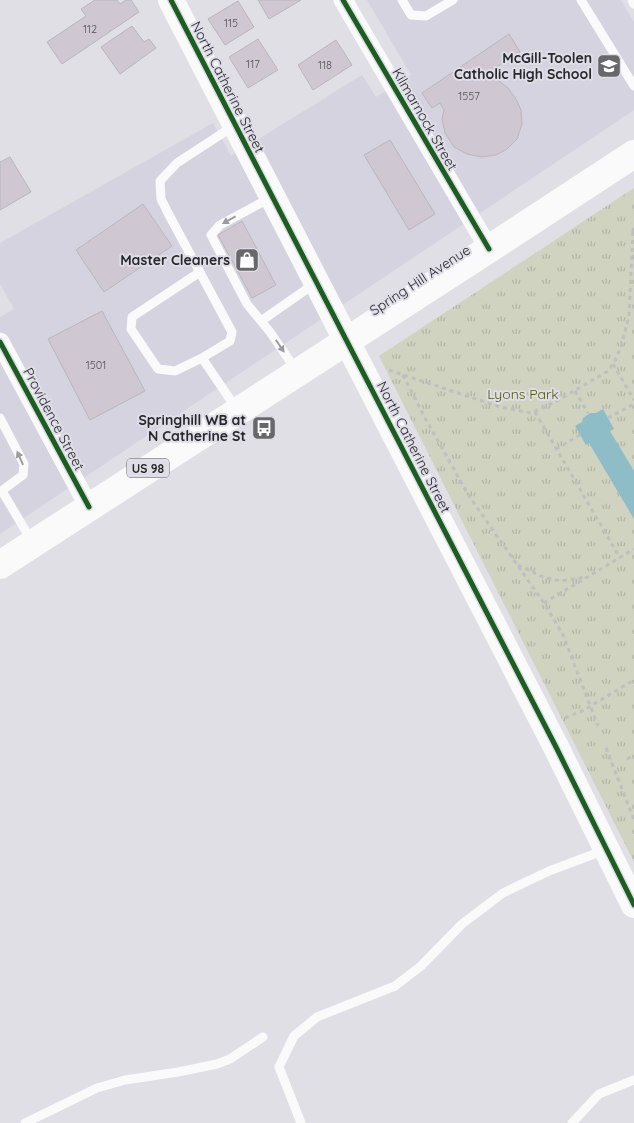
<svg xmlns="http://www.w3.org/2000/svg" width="634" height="1123" viewBox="0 0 634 1123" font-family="Quicksand,sans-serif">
<defs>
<pattern id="park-tufts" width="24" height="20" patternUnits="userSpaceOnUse" patternTransform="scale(1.25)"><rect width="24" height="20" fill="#cfd3bf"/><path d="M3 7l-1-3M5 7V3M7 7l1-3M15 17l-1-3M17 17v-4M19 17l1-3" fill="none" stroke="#b2b5a4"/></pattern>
</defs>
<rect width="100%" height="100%" fill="#e0dfe5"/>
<path fill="#d5d3df" d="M367,0H621L634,22V110L0,534V317L14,309L0,284V243L213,123L231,156L362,75L376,97L411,75Z"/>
<path fill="url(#park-tufts)" d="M634,188V862L379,356Z"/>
<path fill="#8ebdc8" d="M603,409L614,429L610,431L634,471V519L589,443L586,445L575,426L582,422L583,418L590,413H596Z"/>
<path fill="#cfc7d2" stroke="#b9b7bb" d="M95,0H117L120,4L126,0H131L139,12L62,64L47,42L86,16L81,9Z
M258,0H301L269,19Z
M238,1L254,27L225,45L208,19Z
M132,26L144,42L149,39L156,48L120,74L101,47Z
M509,34L520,52L481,77H488L499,81L508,88L516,99L521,110L522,124L517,139L507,149L496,155L481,157L467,154L454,147L445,133L442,119L444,110L440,103L432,108L422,93Z
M258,39L278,70L248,88L229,57Z
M336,40L352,65L313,90L298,65Z
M390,140L435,214L409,230L364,155Z
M10,157L31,192L0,210V162Z
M143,204L172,246L104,292L76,250Z
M242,221L276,285L252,298L218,235Z
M102,311L145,391L90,420L48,339Z"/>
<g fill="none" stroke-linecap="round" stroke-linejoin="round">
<path stroke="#bfbfc1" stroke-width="3" stroke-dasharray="4 4" stroke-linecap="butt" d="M633,232L634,225
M613,364L634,400
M389,370L500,407L531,413L555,402L608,371L615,361L622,344L629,315L633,232
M403,375L425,418L469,496L544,603L563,635L598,726
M575,391L588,413
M535,412L620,558
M608,418L634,404
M556,449L580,435
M518,565L543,577L561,581L586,577
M544,603L634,549
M565,718L584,710L634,680
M606,748L634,820
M627,759L634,755"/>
<path stroke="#fafafb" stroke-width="9" d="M402,0L411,15L426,16L453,0
M581,0L634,86
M632,0L634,4
M232,127L177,163L160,181L161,199L168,213L232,332L230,341L202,358L236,408
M272,197L220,225L211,235L247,304L270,332L296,370
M200,272L132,317L131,329L158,369L175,371L202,358
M261,321L314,284
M0,418L24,464L23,475L0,492
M2,491L31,540
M25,1123L97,1088L125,1080L178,1072L217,1064L230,1059L263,1037
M301,1123L279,1067L294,1036L317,1017L395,986L421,966L462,924L503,893L549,871L605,850
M572,1123L599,1094L634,1080"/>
<path stroke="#fafafb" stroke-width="19" d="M343,0L489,249
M0,342L89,507"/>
<path stroke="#fafafb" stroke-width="26" d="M171,0L556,747L634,905"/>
<path stroke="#fafafb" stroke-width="28" d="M0,565L489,249L634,154"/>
<defs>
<path id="cycleway" d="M171,0L556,747L634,905
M343,0L489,249
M0,342L89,507"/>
</defs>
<use href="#cycleway" stroke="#dfdde7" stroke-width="8"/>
<use href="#cycleway" stroke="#1b5e20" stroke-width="5"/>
</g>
<defs><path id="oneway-solid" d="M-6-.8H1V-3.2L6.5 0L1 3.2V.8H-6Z" transform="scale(1.25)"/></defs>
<g fill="#9c9c9d">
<use href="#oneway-solid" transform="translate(229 220) rotate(151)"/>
<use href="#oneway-solid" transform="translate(280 346) rotate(56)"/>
<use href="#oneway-solid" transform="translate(20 458) rotate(-114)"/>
</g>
<defs>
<symbol id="school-square" viewBox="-11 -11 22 22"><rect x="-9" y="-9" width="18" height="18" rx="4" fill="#68686c" stroke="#dfdde7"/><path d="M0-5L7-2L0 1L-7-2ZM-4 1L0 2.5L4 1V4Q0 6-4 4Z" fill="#fff"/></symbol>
<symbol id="shop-square" viewBox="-11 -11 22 22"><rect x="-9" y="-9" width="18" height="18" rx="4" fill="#68686c" stroke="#dfdde7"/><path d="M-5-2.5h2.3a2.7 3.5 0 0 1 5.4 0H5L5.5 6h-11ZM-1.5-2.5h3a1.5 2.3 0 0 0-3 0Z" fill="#fff"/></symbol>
<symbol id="bus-square" viewBox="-11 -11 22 22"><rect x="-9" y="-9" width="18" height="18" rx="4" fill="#68686c" stroke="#dfdde7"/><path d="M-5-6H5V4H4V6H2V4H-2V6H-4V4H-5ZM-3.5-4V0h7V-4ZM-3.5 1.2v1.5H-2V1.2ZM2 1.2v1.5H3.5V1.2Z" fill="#fff"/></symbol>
</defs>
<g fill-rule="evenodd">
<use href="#school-square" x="595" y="52" width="28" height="28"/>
<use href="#shop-square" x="233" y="246" width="28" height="28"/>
<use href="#bus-square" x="250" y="414" width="28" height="28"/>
</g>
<g text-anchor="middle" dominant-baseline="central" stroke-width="4" stroke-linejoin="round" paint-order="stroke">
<g font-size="11" fill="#545256">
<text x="231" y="23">115</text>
<text x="90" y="29">112</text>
<text x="253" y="64">117</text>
<text x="325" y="65">118</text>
<text x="469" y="96">1557</text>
<text x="96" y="365">1501</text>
</g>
<rect fill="#dfdde7" stroke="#5f5e63" stroke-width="1" x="127" y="458.5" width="42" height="19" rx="4"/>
<g font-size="12" font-weight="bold" fill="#28282b">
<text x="148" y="468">US 98</text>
</g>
<g font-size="14" font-weight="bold" fill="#28282b" stroke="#dfdde7" text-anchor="end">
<text x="592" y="58">McGill-Toolen<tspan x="592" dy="16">Catholic High School</tspan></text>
<text x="230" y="260">Master Cleaners</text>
<text x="246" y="420">Springhill WB at<tspan x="246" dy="16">N Catherine St</tspan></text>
</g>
<g font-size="14" fill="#28282b" stroke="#dfdde7">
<text transform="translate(228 87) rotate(63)">North Catherine Street</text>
<text transform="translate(425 119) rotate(60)">Kilmarnock Street</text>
<text transform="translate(420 280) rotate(-33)">Spring Hill Avenue</text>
<text transform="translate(54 419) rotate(62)">Providence Street</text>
<text transform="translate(414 447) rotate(63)">North Catherine Street</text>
</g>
<g font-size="14" fill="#505a02" stroke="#dfdde7">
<text x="523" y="394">Lyons Park</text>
</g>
</g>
</svg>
